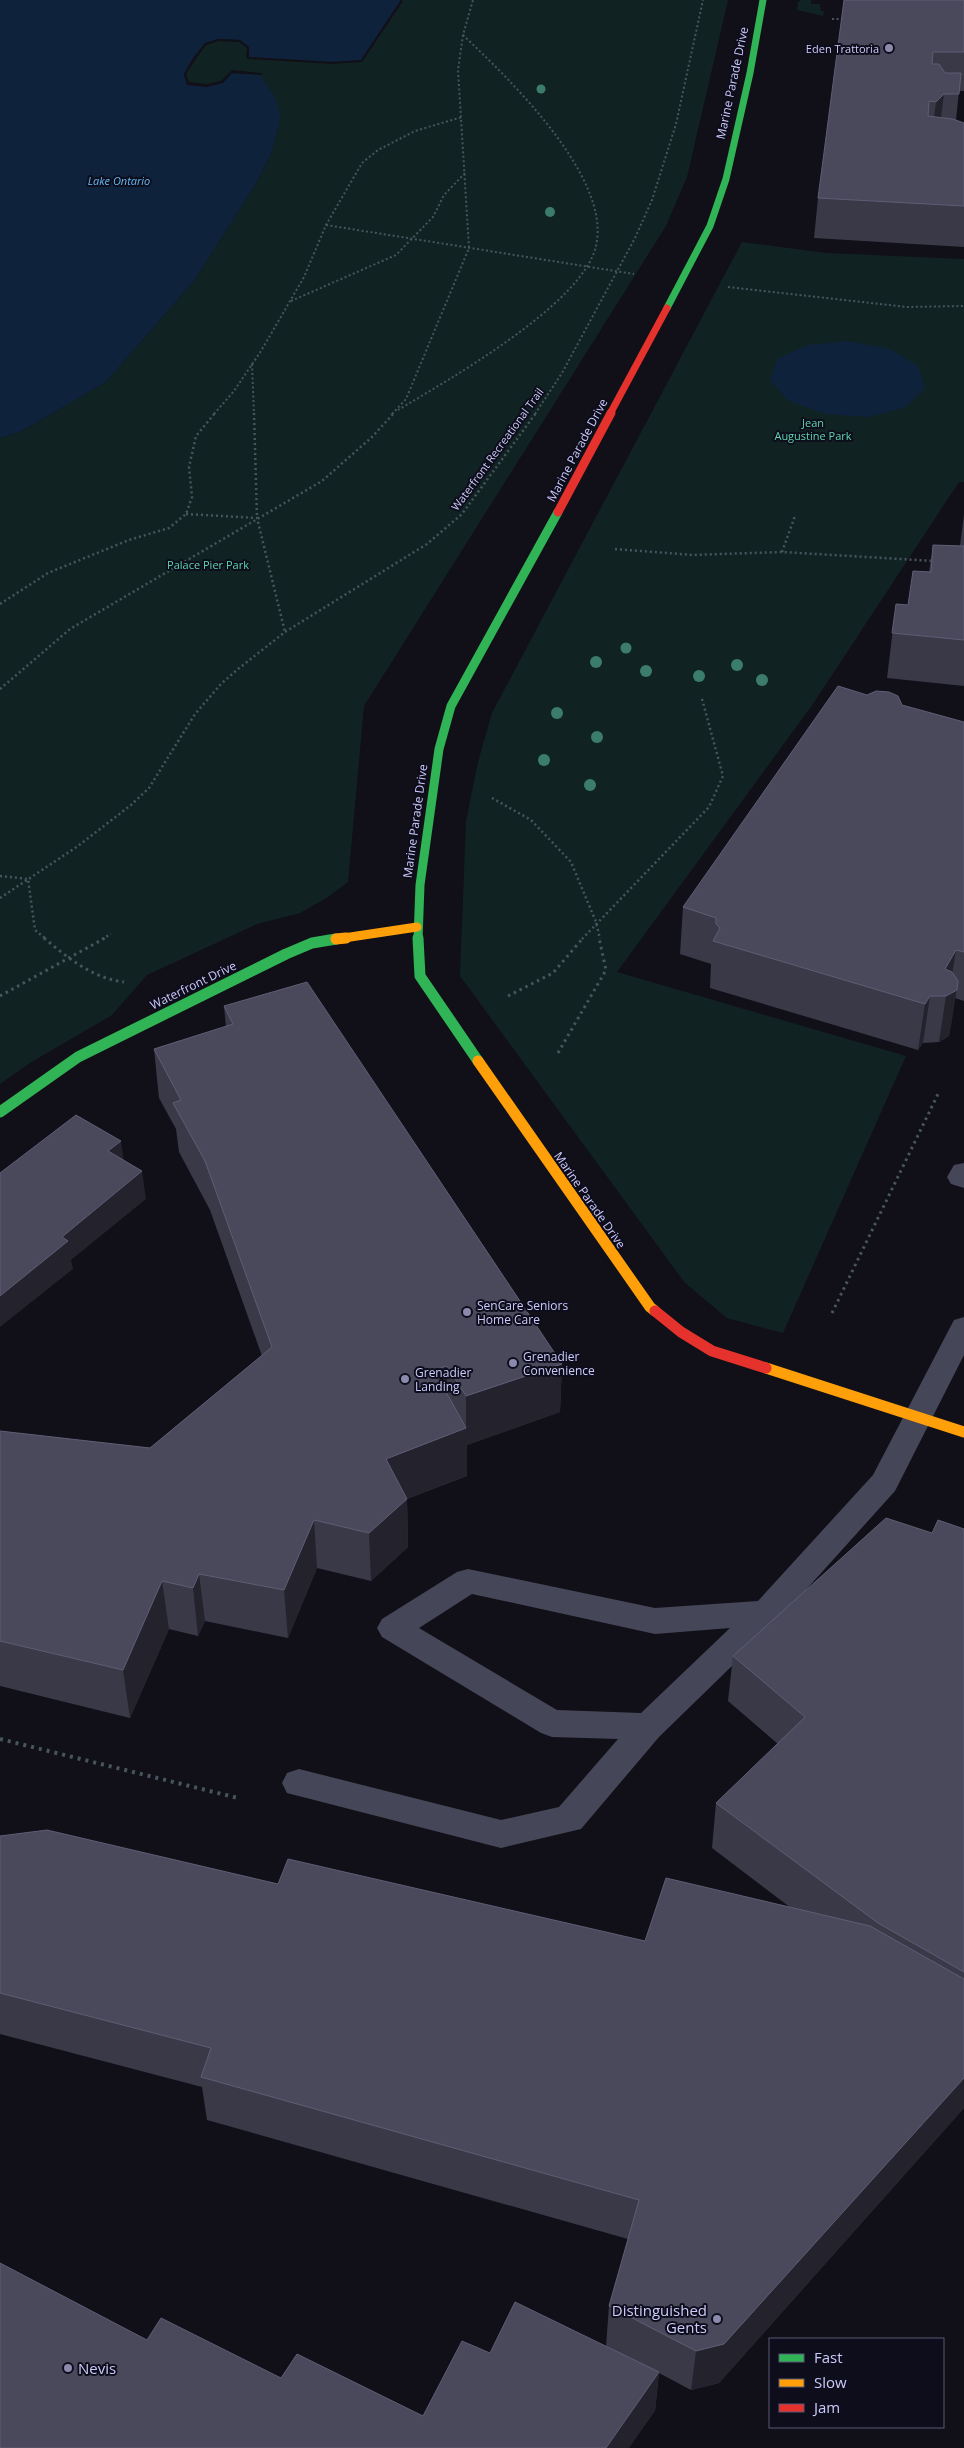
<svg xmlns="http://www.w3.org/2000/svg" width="964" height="2448" viewBox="0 0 964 2448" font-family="'Open Sans',sans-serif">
<rect width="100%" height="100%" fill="#111018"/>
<path fill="#102322" d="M401,0H728L687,177L666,226L364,706L348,882L328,897L300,913L257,924L147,975L112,1015L30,1063L0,1084V438L22,431L106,382L194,281L256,184L272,152L281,117L223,83L207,87L187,85L184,74L205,43L219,39L361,60Z
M801,0H811V4H820L821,11H824L823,16L797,10L798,2Z
M742,242L826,253L964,259V482H959L813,704L617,972L906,1056L783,1333L727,1318L685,1283L460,976L466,821L478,762L492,713Z"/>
<path fill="#0f223b" d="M0,0H401L361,60L333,62L249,57V47L240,40L219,39L205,43L184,74L187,84C207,87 218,87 232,73L260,75L275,97L281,117L272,152L256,184L194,281L106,382L22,431L0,438Z
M848,341L890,349L918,366L925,388L906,407L869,417L824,414L787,400L770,380L777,359L807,345Z"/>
<path fill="#111018" d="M401,0L403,1L362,62L332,64L248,59L246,57L247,48L239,42L219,41L206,45L195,60L186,74L189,82L207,84L221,81L232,70L261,73L263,75L232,73L223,83L207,87L187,85L184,74L193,58L205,43L219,39L240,40L249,47V57L333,62L361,60Z"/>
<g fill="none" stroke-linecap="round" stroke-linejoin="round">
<path stroke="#47555f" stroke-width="2" stroke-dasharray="2 2.5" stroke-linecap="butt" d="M832,19H844
M326,225L634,274
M728,287L906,307L964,306
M291,301L396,255L433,217L444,195L465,173
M252,364L254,414
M398,410C448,380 583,304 596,246C612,177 508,78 463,35
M214,414L234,391L261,351L304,277L326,225L362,163L378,150L415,131L462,117
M392,414L406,399L469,248L458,70L463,35L473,0
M535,414L562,373L635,238L652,200L676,124L703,0"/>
<path stroke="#47555f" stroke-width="2.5" stroke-dasharray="2 3" stroke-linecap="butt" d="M254,413L257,518
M186,514L257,518L285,632
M615,549L693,555L782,552L934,561
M782,552L795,516
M0,604L48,573L129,540L169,528L186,514L192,497L189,467L196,436L215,413
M0,689L70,629L322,481L372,437L394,413
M492,798L531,820L571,862L596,922L600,939
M0,876L28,879L35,930L46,939
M0,898L78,846L131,805L149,788L195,714L221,684L238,669L285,632L427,544L462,514L536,413
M102,939L111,934
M582,939L709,807L723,776L702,699"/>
<path stroke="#47555f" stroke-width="3" stroke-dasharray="2.5 4" stroke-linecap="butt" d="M44,938C68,958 92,978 124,982
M0,996L105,938
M508,996L553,973L583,938
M558,1053L606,970L599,938
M832,1313L938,1094"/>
<path stroke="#47555f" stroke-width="4" stroke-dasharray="3 5" stroke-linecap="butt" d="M0,1739L238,1798"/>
<path fill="#464659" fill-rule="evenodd" d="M964,1163V1188L951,1184L947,1177L954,1165Z
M964,1317V1355L895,1491L777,1622L659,1737L581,1829L501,1848L287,1793L282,1783L287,1773L299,1769L501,1820L559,1807L618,1739L552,1737L541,1733L382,1637L377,1628L382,1619L457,1572L468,1569L655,1608L758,1601L873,1475L954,1320ZM472,1594L655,1634L730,1628L641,1713L557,1710L419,1628Z"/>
<path stroke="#30b455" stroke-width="7" d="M667,308L710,226L726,179L750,73L763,0"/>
<path stroke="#30b455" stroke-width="9" d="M418,939L420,885L439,749L451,706L558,512"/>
<path stroke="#30b455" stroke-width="11" d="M418,938L420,976L478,1061
M0,1112L78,1057L286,954L312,943L336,939"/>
<path stroke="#ff9f0a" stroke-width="9" d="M337,939L417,927"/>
<path stroke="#ff9f0a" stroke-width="11" d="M336,939L346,938
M478,1061L650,1307L655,1311
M766,1368L964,1432"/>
<path stroke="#e5322d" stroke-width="7" d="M610,414L667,308"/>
<path stroke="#e5322d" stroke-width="9" d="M558,512L611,413"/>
<path stroke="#e5322d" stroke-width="11" d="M655,1311L681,1332L712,1351L766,1368"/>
</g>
<g fill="#3b7c6a">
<circle cx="541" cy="89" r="4.5"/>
<circle cx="550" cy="212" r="5"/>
<circle cx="626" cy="648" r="5.5"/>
<circle cx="596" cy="662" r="6"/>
<circle cx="737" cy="665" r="6"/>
<circle cx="646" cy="671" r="6"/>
<circle cx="699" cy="676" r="6"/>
<circle cx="762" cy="680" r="6"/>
<circle cx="557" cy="713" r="6"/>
<circle cx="597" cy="737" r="6"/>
<circle cx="544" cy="760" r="6"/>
<circle cx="590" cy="785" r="6"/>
</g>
<path fill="#3a3948" d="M964,0V91H959L956,120L964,123V247L814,238L818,198Z
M964,514V686L887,678L896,604L908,605L929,572L933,545L960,546Z
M902,705L964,722V1001L955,998L949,1036L939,1042L923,1043L918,1050L710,988L711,964L680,954L683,907Z
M224,1006L562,1364L560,1412L467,1445V1476L407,1499L408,1547L371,1581L317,1568L288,1638L205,1621L198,1636L169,1629L130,1718L0,1686V1431L150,1448L262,1356L210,1210L179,1152L176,1129L159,1098L154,1049L226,1027Z
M964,1529V2108L719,2383L691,2390L659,2373L655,2411L0,2448L147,2340L281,2378L423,2416L490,2353L623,2355L606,2346L609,2306L628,2239L207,2120L202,2087L0,2034V1836L278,1884L645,1941L791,1908L712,1848L716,1803L778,1744L728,1701L733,1656L932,1533Z"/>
<path fill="#23222d" d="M944,94L939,133L931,141L936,102Z
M956,950L949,994L958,981L951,1027L949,1036L939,1042L946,996L945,969Z
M930,996L923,1043L918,1050L925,1004Z
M121,1141L125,1169L108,1151Z
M142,1171L146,1199L71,1260L73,1269L0,1327V1296L62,1237Z
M562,1364L560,1412L467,1445V1476L407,1499L408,1547L371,1581L369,1533L386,1459L466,1428V1396Z
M447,1366V1415L434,1370Z
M314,1520L317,1568L288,1638L284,1590Z
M199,1574L205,1621L198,1636L193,1588Z
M162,1581L169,1629L130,1718L123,1670Z
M964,2078V2108L719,2383L691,2390L696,2351Z
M659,2372L655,2411L629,2448H606Z"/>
<path fill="#4a495c" stroke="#5e5d75" d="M844,0H964V52H933L932,64H939L945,73H961L959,94H944L936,102L929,101L928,116L953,119L964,123V206L818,198Z
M933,545L964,546V640L892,633L896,604L908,605L913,571L931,572Z
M838,686L867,695L876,691L889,692L898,696L902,705L964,722V952L956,950L945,969L952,972L958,981L957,990L946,996H930L925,1004L713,941L720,928L716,924V918L683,907Z
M307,982L562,1364L466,1396L447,1366L434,1370L466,1428L386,1459L407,1499L369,1533L314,1520L284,1590L199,1574L193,1588L162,1581L123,1670L0,1641V1431L150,1448L272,1347L205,1161L173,1103L181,1100L154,1049L233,1024L224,1006Z
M76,1115L121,1141L108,1151L142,1171L62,1237L68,1241L0,1296V1173Z
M886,1518L932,1533L938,1520L964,1529V1972L878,1923L716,1803L805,1717L733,1656Z
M47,1830L278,1884L288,1859L645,1941L666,1878L870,1926L964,1979V2078L724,2344L696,2351L609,2306L639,2200L201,2077L211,2048L0,1993V1836Z
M0,2263L147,2340L161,2318L281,2378L297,2354L423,2416L462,2341L490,2353L515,2302L659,2372L606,2448H0Z"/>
<g fill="#8b8aac" stroke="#0e0d1c" stroke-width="2">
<circle cx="889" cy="48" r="5"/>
<circle cx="467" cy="1312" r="5"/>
<circle cx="513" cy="1363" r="5"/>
<circle cx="405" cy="1379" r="5"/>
<circle cx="717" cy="2319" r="5"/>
<circle cx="68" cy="2368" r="5"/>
</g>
<g text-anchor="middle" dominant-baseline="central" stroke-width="4" stroke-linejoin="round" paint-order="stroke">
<g font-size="11" fill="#cdcbfb" stroke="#0e0d1c" text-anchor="end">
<text x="879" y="48">Eden Trattoria</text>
</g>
<g font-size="11" font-style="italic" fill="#61bbf4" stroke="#0e0d1c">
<text x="119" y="180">Lake Ontario</text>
</g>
<g font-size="11" fill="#5ed5ae" stroke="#0e0d1c">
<text x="813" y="422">Jean<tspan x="813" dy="13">Augustine Park</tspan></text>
<text x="208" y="564">Palace Pier Park</text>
</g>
<g font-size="11" fill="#cdcbfb" stroke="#0e0d1c">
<text transform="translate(497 449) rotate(-54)">Waterfront Recreational Trail</text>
</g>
<g font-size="12" fill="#cdcbfb" stroke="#0e0d1c">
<text transform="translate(732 83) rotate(-78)">Marine Parade Drive</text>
<text transform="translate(577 450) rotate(-62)">Marine Parade Drive</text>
<text transform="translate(415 821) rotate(-82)">Marine Parade Drive</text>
<text transform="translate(193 985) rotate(-26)">Waterfront Drive</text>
<text transform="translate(590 1200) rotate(55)">Marine Parade Drive</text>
</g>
<g font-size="12" fill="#cdcbfb" stroke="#0e0d1c" text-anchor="start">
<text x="477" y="1305">SenCare Seniors<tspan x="477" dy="14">Home Care</tspan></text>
<text x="523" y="1356">Grenadier<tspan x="523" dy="14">Convenience</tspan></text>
<text x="415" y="1372">Grenadier<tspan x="415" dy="14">Landing</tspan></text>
</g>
<g font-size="15" fill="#cdcbfb" stroke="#0e0d1c" text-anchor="end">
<text x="707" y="2310">Distinguished<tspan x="707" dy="17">Gents</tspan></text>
<text x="78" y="2368" text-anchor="start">Nevis</text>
</g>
</g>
<rect x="769" y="2338" width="175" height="90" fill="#0e0d1c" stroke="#5a5975"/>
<rect x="779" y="2354" width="25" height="8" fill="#30b455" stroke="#5a5975"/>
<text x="814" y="2363" font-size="15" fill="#cdcbfb">Fast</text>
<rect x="779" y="2379" width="25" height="8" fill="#ff9f0a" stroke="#5a5975"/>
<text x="814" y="2388" font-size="15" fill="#cdcbfb">Slow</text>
<rect x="779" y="2404" width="25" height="8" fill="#e5322d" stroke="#5a5975"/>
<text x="814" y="2413" font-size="15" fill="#cdcbfb">Jam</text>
</svg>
